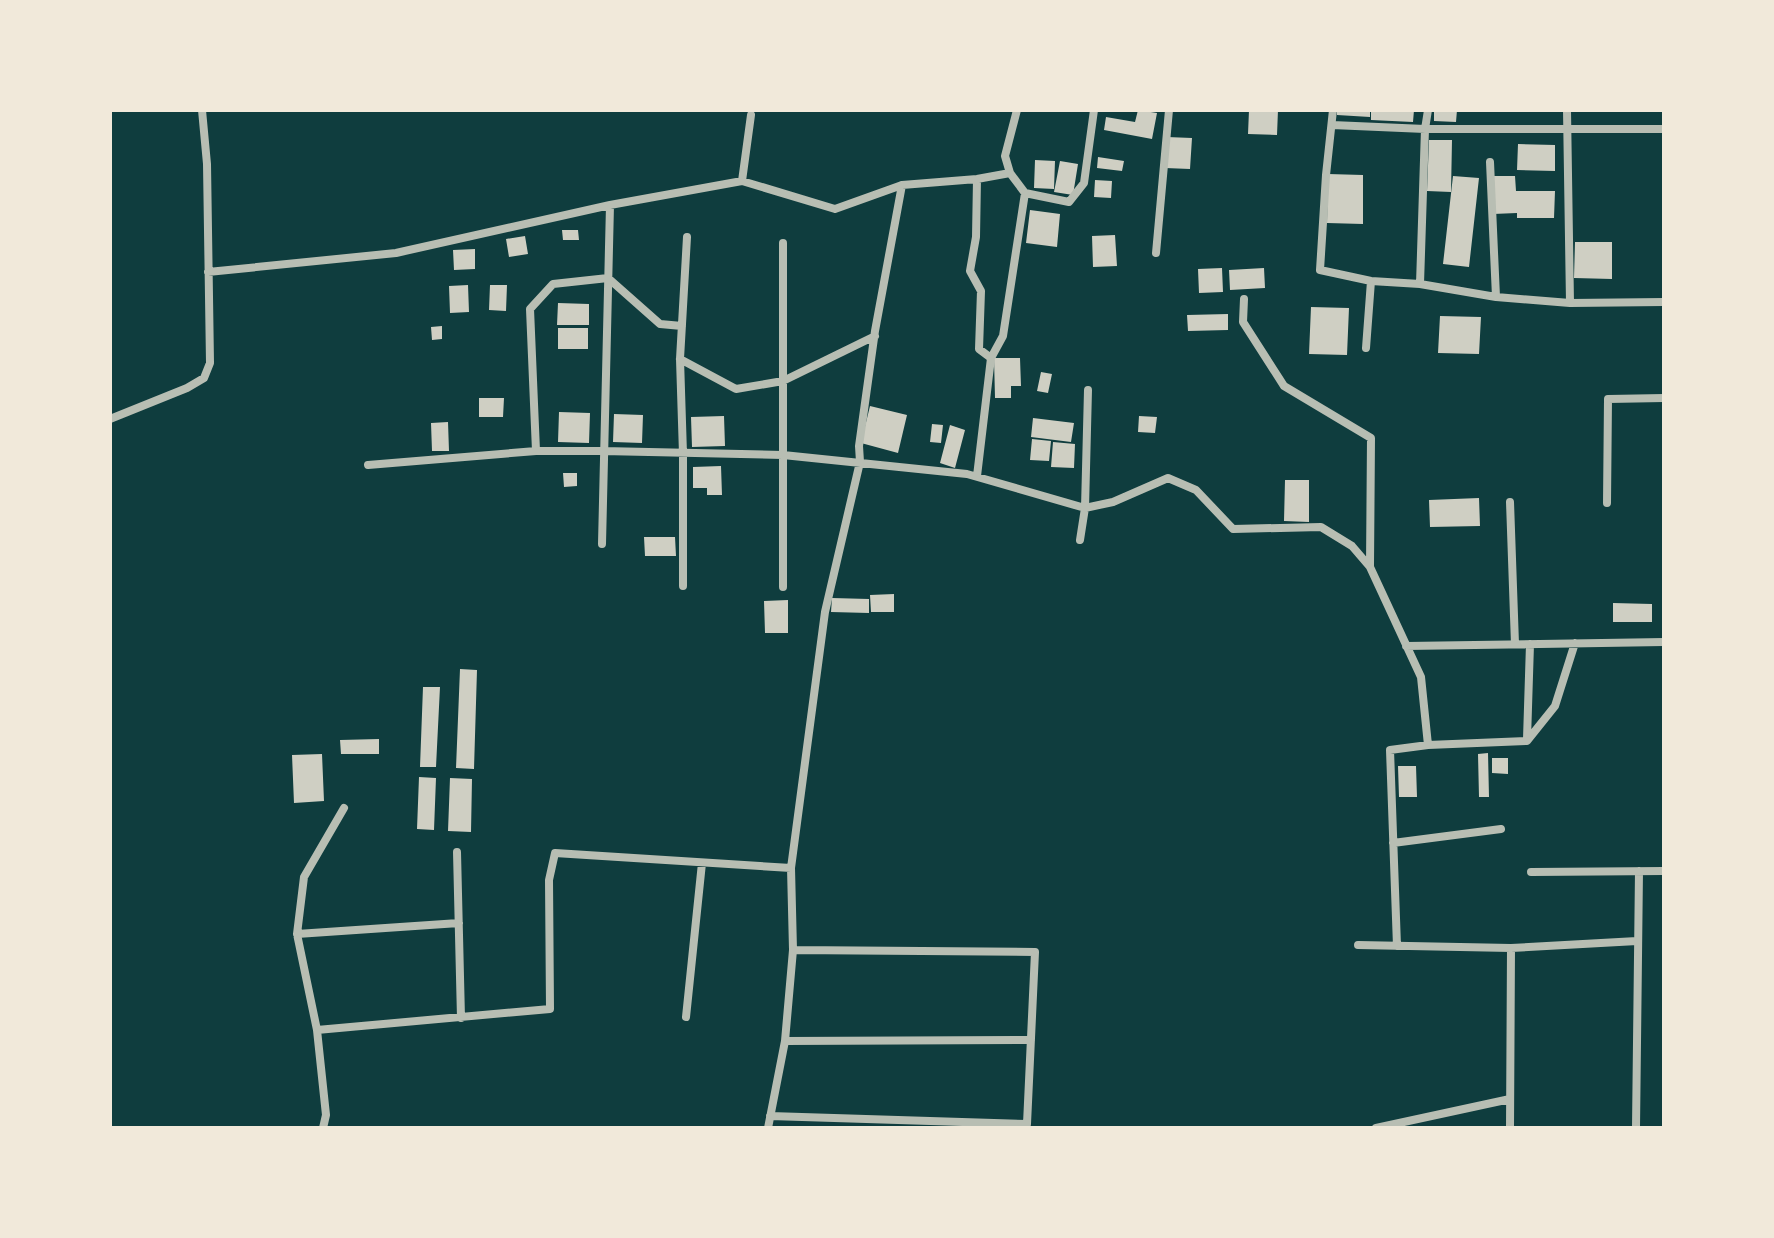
<svg xmlns="http://www.w3.org/2000/svg" width="1774" height="1238" viewBox="0 0 1774 1238" font-family="'Exo 2',sans-serif">
<rect width="100%" height="100%" fill="#0f3d3e"/>
<path fill="#cfcfc3" d="M1138,110L1157,113L1152,139L1104,130L1106,117L1135,122Z
M1249,110H1278L1277,135L1248,134Z
M1337,110H1370V117L1337,115Z
M1371,110H1414L1413,122L1371,120Z
M1434,110H1457L1456,122L1434,121Z
M1167,137L1192,138L1190,169L1165,168Z
M1429,140H1452L1451,192L1427,191Z
M1518,144L1555,145V171L1517,170Z
M1098,157L1124,161L1122,171L1097,168Z
M1035,160L1055,161L1054,189L1034,188Z
M1060,161L1078,164L1073,195L1054,192Z
M1328,174L1363,175V224L1327,223Z
M1453,176L1479,178L1469,267L1443,264Z
M1493,176H1515L1516,191H1555L1554,218H1517V213L1493,214Z
M1095,180L1112,181L1111,198L1094,197Z
M1030,210L1060,214L1057,247L1026,243Z
M562,230H578L579,240H563Z
M1115,235L1117,266L1093,267L1092,236Z
M525,236L528,254L509,257L506,239Z
M1575,242H1612V279L1574,278Z
M475,249V269L454,270L453,250Z
M1222,268L1223,292L1199,293L1198,269Z
M1264,268L1265,288L1230,290L1229,270Z
M468,285L469,312L450,313L449,286Z
M490,285H507L506,311L489,310Z
M558,303L589,304V325H557Z
M1311,307L1349,308L1347,355L1309,354Z
M1228,314V330L1188,331L1187,315Z
M1440,316L1481,317L1479,354L1438,353Z
M442,326V339L432,340L431,327Z
M558,328H588V349H558Z
M994,358H1020L1021,386H1011V398H995Z
M1041,372L1052,374L1048,393L1037,391Z
M479,398H504L503,417H479Z
M870,406L907,415L898,453L861,443Z
M559,412L590,413L589,443L558,442Z
M614,414L643,415L642,443L613,442Z
M724,416L725,446L692,447L691,417Z
M1139,416L1157,417L1155,433L1138,432Z
M1033,418L1074,423L1071,442L1031,437Z
M448,422L449,451H432L431,423Z
M932,424L943,425L941,443L930,442Z
M950,425L965,430L955,468L940,463Z
M1032,439L1051,441L1049,461L1030,460Z
M1053,442L1075,444L1074,468L1051,467Z
M721,466L722,495H707V488H693V467Z
M563,473H577V486L564,487Z
M1285,480H1309V522L1284,521Z
M1479,498L1480,526L1430,527L1429,500Z
M644,537H675L676,556H645Z
M894,594V612H871L870,595Z
M832,598L869,599V613L831,612Z
M788,600V633H765L764,601Z
M1613,603L1652,604V622H1613Z
M460,669L477,670L474,769L456,768Z
M423,687H440L436,767H420Z
M379,739V754H341L340,740Z
M1488,753L1489,797H1479L1478,754Z
M322,754L324,801L294,803L292,755Z
M1492,758H1508V774L1492,773Z
M1398,766H1416L1417,797H1399Z
M419,777L436,778L434,830L417,829Z
M450,778L472,779L471,832L448,831Z"/>
<g fill="none" stroke-linecap="round" stroke-linejoin="round">
<path stroke="#b8beb3" stroke-width="8" d="M1333,110L1326,175L1320,270L1371,281L1420,284L1496,297L1570,303L1664,302
M1567,110L1570,303
M1332,125L1425,129H1664
M1490,162L1496,297
M1010,173L1005,156L1017,110
M977,179L976,237L970,271L981,291L979,349L991,358
M742,181L751,115
M902,185L977,179L1010,173L1025,193L1069,202L1084,183L1094,110
M1156,253L1169,110
M208,272L396,253L610,205L742,181L835,209L902,185L875,331L859,446L860,462L825,612L791,868L793,950L785,1041L768,1128
M1420,284L1425,129L1428,110
M1244,299L1243,322L1284,386L1371,438L1370,566
M1366,348L1371,281
M680,359L736,389L783,381L875,336
M110,419L187,388L204,378L210,363L207,164L202,110
M536,451L530,309L553,284L608,278L660,324L682,326
M368,465L536,451H603L783,455L967,474L1085,508L1113,502L1168,478L1196,490L1233,529L1321,527L1352,546L1370,567L1421,677L1428,745
M977,476L991,358L1003,336L1025,193
M1510,502L1515,644
M1607,503L1608,399L1664,398
M1080,540L1085,508L1088,390
M602,544L610,205
M683,586V454L680,359L687,237
M783,587V243
M1406,646L1664,642
M1527,739L1530,644
M1393,843L1501,829
M457,852L461,1018
M1531,872L1664,871
M297,934L459,923
M1358,945L1511,948L1637,941
M1397,946L1390,750L1428,745L1527,741L1555,706L1575,643
M686,1017L702,863
M317,1030L550,1009L549,880L555,853L791,868
M785,1041L1031,1040
M770,1116L1027,1124L1035,952L793,950
M323,1128L326,1115L317,1030L297,934L304,877L344,808
M1376,1128L1510,1099
M1510,1128L1511,948
M1636,1128L1639,871"/>
</g>
<rect width="1774" height="1238" fill="none" stroke="#f1e9da" stroke-width="224"/>
</svg>
